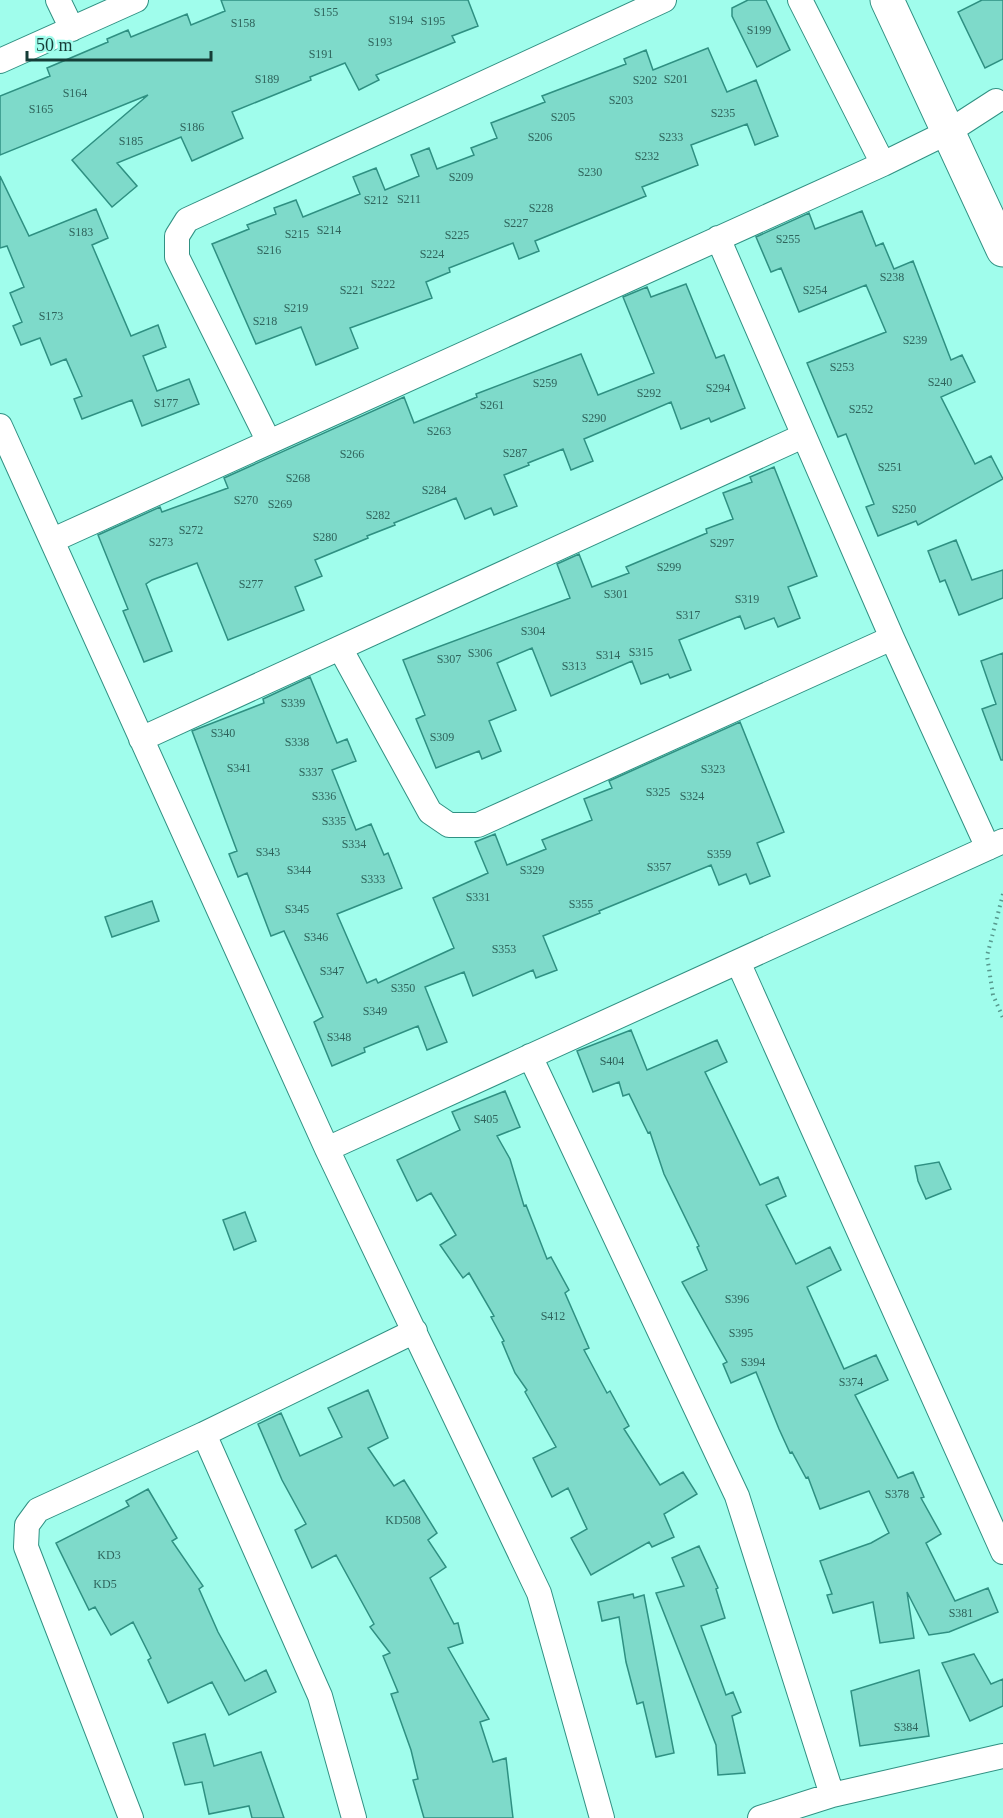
<svg xmlns="http://www.w3.org/2000/svg" width="1003" height="1818" viewBox="0 0 1003 1818" font-family="'Times New Roman',serif">
<rect width="100%" height="100%" fill="#a0fdec"/>
<path fill="#7edaca" stroke="#2f9082" stroke-width="1.5" d="M221,0H468L478,26L452,36L455,42L376,75L379,80L359,90L345,63L310,77L311,80L232,112L243,138L192,161L181,137L117,163L137,186L112,207L72,160L148,95L0,155V96L50,76L47,68L108,42L107,39L128,30L131,37L187,14L191,25L225,11Z
M748,0H766L790,50L757,67L732,16V8Z
M982,0H1003V59L985,68L958,12Z
M708,48L727,92L756,80L778,136L755,145L747,124L691,145L698,165L642,187L646,196L535,241L539,251L519,259L513,243L449,268L450,272L426,282L432,298L350,328L358,348L316,365L301,327L256,344L212,244L249,229L247,225L276,214L274,208L296,200L303,217L360,194L353,177L376,168L385,190L419,176L411,155L429,148L437,169L474,155L471,148L497,138L491,123L545,102L542,96L626,64L624,59L646,50L653,70Z
M0,176L29,236L96,209L108,238L92,245L131,336L158,325L166,347L143,356L157,391L189,379L199,404L142,426L132,400L82,419L74,399L82,396L66,359L51,365L40,338L21,345L13,326L22,322L10,293L24,287L7,246L0,248Z
M862,211L876,246L883,243L894,269L913,261L951,360L962,355L975,382L941,397L975,464L991,456L1003,479L918,525L916,521L878,536L866,507L874,504L846,434L838,437L807,363L886,332L866,285L799,312L781,268L771,272L756,237L809,213L815,229Z
M686,284L716,358L724,355L745,408L711,422L709,418L681,429L671,402L584,439L593,461L571,470L563,449L528,463L529,465L504,475L517,506L494,515L491,508L465,519L456,498L394,523L395,525L367,536L368,538L315,560L322,576L295,587L304,610L228,640L197,563L152,580L146,584L172,651L144,662L123,611L128,609L98,535L160,507L162,512L228,488L224,478L404,397L414,423L477,397L476,394L581,354L598,395L654,373L623,297L647,287L651,297Z
M774,467L817,576L788,587L800,618L778,627L774,618L745,629L740,616L679,640L691,670L670,678L668,674L641,684L632,661L551,696L532,648L497,663L516,710L489,721L501,751L482,759L479,751L436,768L416,719L425,715L403,660L570,598L557,564L579,554L592,587L629,573L626,567L707,533L706,529L733,519L723,493L752,482L750,477Z
M956,540L972,580L1003,570V598L959,615L945,580L940,582L928,551Z
M1003,653V760H1001L982,709L996,704L981,661Z
M310,677L337,743L347,739L356,761L332,770L356,830L371,824L384,855L388,853L402,888L337,914L367,983L376,979L378,983L454,948L433,898L488,873L475,842L495,834L507,865L546,849L542,840L592,820L584,799L612,788L609,781L740,722L784,832L757,843L770,876L750,884L746,874L719,885L711,865L599,911L600,913L543,936L557,970L536,978L533,970L473,996L464,972L425,987L447,1042L427,1050L418,1026L364,1048L365,1052L332,1066L314,1022L323,1017L284,931L271,936L247,873L238,877L229,854L237,851L192,731L264,703L263,699Z
M152,901L159,921L112,937L105,917Z
M631,1030L647,1070L717,1040L727,1062L705,1072L760,1185L778,1177L786,1196L766,1205L796,1264L830,1247L841,1270L807,1287L844,1369L876,1355L888,1380L855,1395L898,1478L913,1472L924,1497L921,1498L941,1534L926,1543L955,1601L988,1588L998,1612L949,1632L929,1635L907,1592L914,1638L880,1643L873,1602L833,1613L827,1595L832,1594L820,1561L871,1543L889,1533L869,1491L820,1509L808,1477L806,1478L792,1452L790,1453L779,1429L756,1372L731,1383L723,1364L727,1362L682,1282L707,1270L697,1247L699,1246L664,1174L650,1132L648,1133L629,1094L623,1096L619,1082L593,1092L577,1051Z
M505,1091L520,1127L497,1136L510,1159L524,1206L526,1205L547,1259L551,1257L569,1290L565,1293L589,1348L584,1350L607,1393L610,1391L629,1426L624,1429L660,1485L683,1472L697,1494L664,1514L674,1537L652,1547L649,1542L591,1575L571,1538L587,1529L568,1488L552,1497L533,1458L556,1447L525,1392L527,1390L515,1373L502,1342L504,1341L491,1317L494,1316L469,1273L463,1278L440,1245L456,1235L431,1193L417,1201L397,1160L460,1130L452,1112Z
M939,1162L951,1189L926,1199L918,1181L915,1166Z
M245,1212L256,1241L234,1250L223,1220Z
M368,1390L388,1438L368,1448L394,1486L404,1480L437,1533L428,1540L446,1567L430,1578L454,1624L458,1623L463,1643L448,1648L489,1719L480,1722L493,1762L506,1758L513,1818H424L413,1780L418,1779L411,1750L391,1694L398,1692L383,1656L390,1653L370,1627L374,1624L336,1555L312,1568L295,1530L306,1524L282,1480L258,1424L281,1413L300,1456L342,1437L328,1408Z
M148,1489L177,1538L172,1541L203,1586L199,1589L218,1632L245,1681L266,1670L276,1692L229,1715L212,1682L168,1703L148,1660L151,1658L133,1622L111,1635L95,1607L89,1610L56,1543L129,1506L126,1501Z
M699,1546L718,1588L716,1589L725,1618L701,1626L726,1695L733,1692L741,1712L732,1716L745,1773L718,1775L716,1745L656,1593L684,1586L672,1558Z
M633,1594L634,1598L644,1595L674,1753L656,1757L643,1702L637,1704L626,1662L619,1617L602,1621L598,1602Z
M974,1654L991,1684L1003,1679V1706L970,1721L942,1663Z
M919,1670L929,1736L860,1746L851,1691Z
M205,1734L214,1766L261,1752L284,1818H252L249,1806L209,1814L202,1782L185,1785L173,1743Z"/>
<g fill="none" stroke-linecap="round" stroke-linejoin="round">
<defs>
<path id="street" d="M58,0L72,29
M800,0L883,164
M0,61L136,0
M718,238L892,638L988,848
M0,426L327,1149L539,1593L602,1818
M269,442L177,257V236L187,220L664,0
M53,540L883,164L948,132L996,101
M340,648L430,812L449,825H478L892,638
M141,739L803,436
M738,962L1003,1552
M530,1056L737,1496L832,1795
M327,1149L1003,841
M131,1818L26,1547L27,1525L38,1510L204,1434
M354,1818L320,1696L204,1434L415,1331
M760,1818L832,1795L1003,1756"/>
<path id="secondary" d="M887,0L1003,250"/>
</defs>
<use href="#street" stroke="#309183" stroke-width="26"/>
<use href="#secondary" stroke="#309183" stroke-width="35"/>
<path stroke="#589a8f" stroke-width="4" stroke-dasharray="1.5 4.5" stroke-linecap="butt" d="M1003,894L987,956L993,995L1003,1018"/>
<use href="#street" stroke="#fff" stroke-width="24"/>
<use href="#secondary" stroke="#fff" stroke-width="33"/>
</g>
<g text-anchor="middle" dominant-baseline="central" stroke-width="4.5" stroke-linejoin="round" paint-order="stroke">
<g font-size="12" fill="#2f645c">
<text x="326" y="12">S155</text>
<text x="401" y="20">S194</text>
<text x="433" y="21">S195</text>
<text x="243" y="23">S158</text>
<text x="759" y="30">S199</text>
<text x="380" y="42">S193</text>
<text x="321" y="54">S191</text>
<text x="267" y="79">S189</text>
<text x="676" y="79">S201</text>
<text x="645" y="80">S202</text>
<text x="75" y="93">S164</text>
<text x="621" y="100">S203</text>
<text x="41" y="109">S165</text>
<text x="723" y="113">S235</text>
<text x="563" y="117">S205</text>
<text x="192" y="127">S186</text>
<text x="540" y="137">S206</text>
<text x="671" y="137">S233</text>
<text x="131" y="141">S185</text>
<text x="647" y="156">S232</text>
<text x="590" y="172">S230</text>
<text x="461" y="177">S209</text>
<text x="409" y="199">S211</text>
<text x="376" y="200">S212</text>
<text x="541" y="208">S228</text>
<text x="516" y="223">S227</text>
<text x="329" y="230">S214</text>
<text x="81" y="232">S183</text>
<text x="297" y="234">S215</text>
<text x="457" y="235">S225</text>
<text x="788" y="239">S255</text>
<text x="269" y="250">S216</text>
<text x="432" y="254">S224</text>
<text x="892" y="277">S238</text>
<text x="383" y="284">S222</text>
<text x="352" y="290">S221</text>
<text x="815" y="290">S254</text>
<text x="296" y="308">S219</text>
<text x="51" y="316">S173</text>
<text x="265" y="321">S218</text>
<text x="915" y="340">S239</text>
<text x="842" y="367">S253</text>
<text x="940" y="382">S240</text>
<text x="545" y="383">S259</text>
<text x="718" y="388">S294</text>
<text x="649" y="393">S292</text>
<text x="166" y="403">S177</text>
<text x="492" y="405">S261</text>
<text x="861" y="409">S252</text>
<text x="594" y="418">S290</text>
<text x="439" y="431">S263</text>
<text x="515" y="453">S287</text>
<text x="352" y="454">S266</text>
<text x="890" y="467">S251</text>
<text x="298" y="478">S268</text>
<text x="434" y="490">S284</text>
<text x="246" y="500">S270</text>
<text x="280" y="504">S269</text>
<text x="904" y="509">S250</text>
<text x="378" y="515">S282</text>
<text x="191" y="530">S272</text>
<text x="325" y="537">S280</text>
<text x="161" y="542">S273</text>
<text x="722" y="543">S297</text>
<text x="669" y="567">S299</text>
<text x="251" y="584">S277</text>
<text x="616" y="594">S301</text>
<text x="747" y="599">S319</text>
<text x="688" y="615">S317</text>
<text x="533" y="631">S304</text>
<text x="641" y="652">S315</text>
<text x="480" y="653">S306</text>
<text x="608" y="655">S314</text>
<text x="449" y="659">S307</text>
<text x="574" y="666">S313</text>
<text x="293" y="703">S339</text>
<text x="223" y="733">S340</text>
<text x="442" y="737">S309</text>
<text x="297" y="742">S338</text>
<text x="239" y="768">S341</text>
<text x="713" y="769">S323</text>
<text x="311" y="772">S337</text>
<text x="658" y="792">S325</text>
<text x="324" y="796">S336</text>
<text x="692" y="796">S324</text>
<text x="334" y="821">S335</text>
<text x="354" y="844">S334</text>
<text x="268" y="852">S343</text>
<text x="719" y="854">S359</text>
<text x="659" y="867">S357</text>
<text x="299" y="870">S344</text>
<text x="532" y="870">S329</text>
<text x="373" y="879">S333</text>
<text x="478" y="897">S331</text>
<text x="581" y="904">S355</text>
<text x="297" y="909">S345</text>
<text x="316" y="937">S346</text>
<text x="504" y="949">S353</text>
<text x="332" y="971">S347</text>
<text x="403" y="988">S350</text>
<text x="375" y="1011">S349</text>
<text x="339" y="1037">S348</text>
<text x="612" y="1061">S404</text>
<text x="486" y="1119">S405</text>
<text x="737" y="1299">S396</text>
<text x="553" y="1316">S412</text>
<text x="741" y="1333">S395</text>
<text x="753" y="1362">S394</text>
<text x="851" y="1382">S374</text>
<text x="897" y="1494">S378</text>
<text x="403" y="1520">KD508</text>
<text x="109" y="1555">KD3</text>
<text x="105" y="1584">KD5</text>
<text x="961" y="1613">S381</text>
<text x="906" y="1727">S384</text>
</g>
</g>
<path d="M27 51v9h184v-9" fill="none" stroke="#153d37" stroke-width="3"/>
<text x="36" y="51" font-size="18" fill="#153d37" stroke="#a0fdec" stroke-width="4.5" paint-order="stroke">50 m</text>
</svg>
